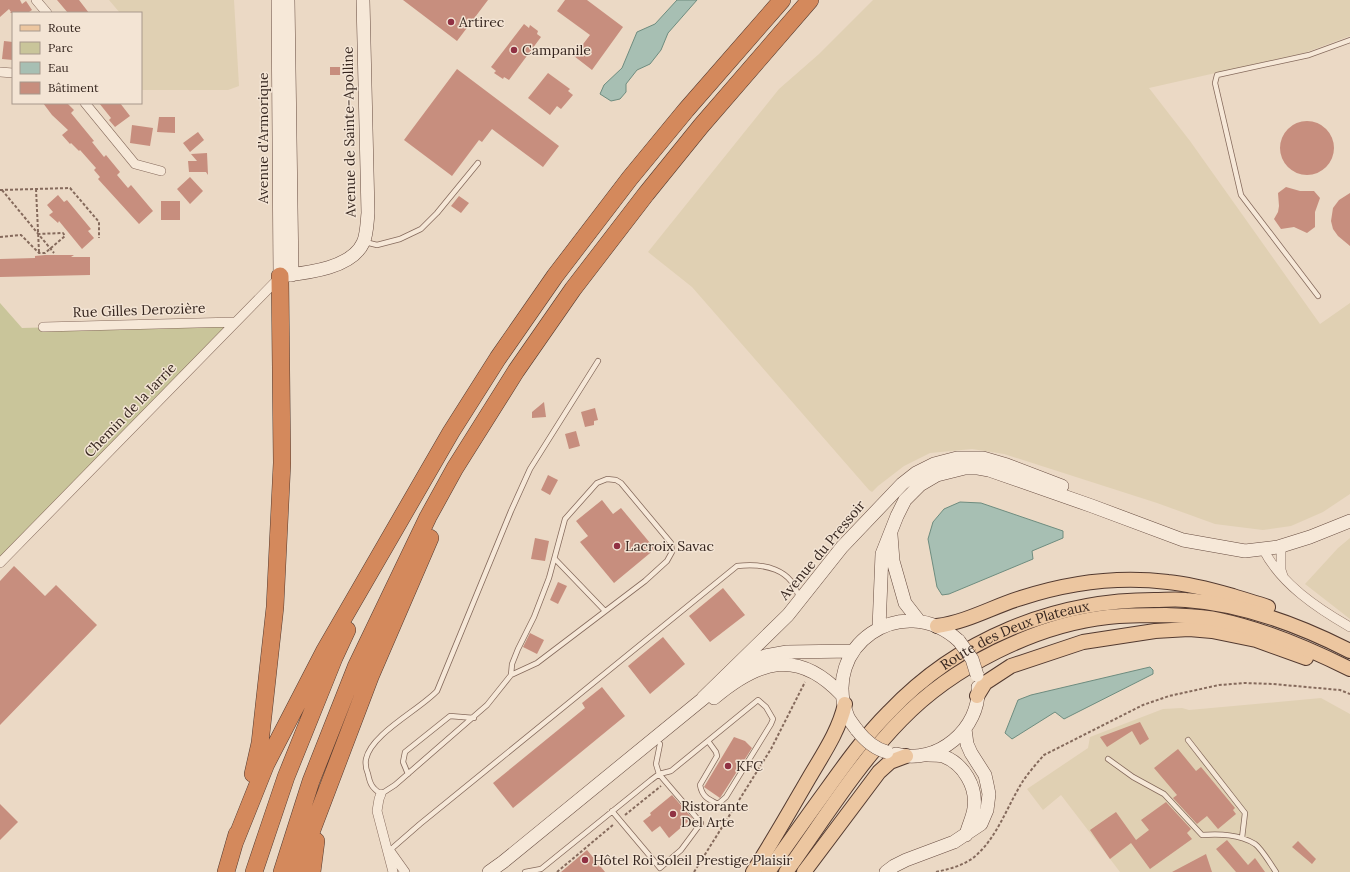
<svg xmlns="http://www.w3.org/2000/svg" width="1350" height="872" viewBox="0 0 1350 872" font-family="Lora,serif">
<rect width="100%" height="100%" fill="#ebd9c5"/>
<path fill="#e0d0b3" d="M109,0H234L239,86L228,90H141V13H120Z
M873,0H1350V36L1304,53L1149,88L1190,141L1320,324L1350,303V494L1323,512L1291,526L1263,530L1215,524L1157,503L1004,454L972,449L930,453L904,466L878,486L872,492L869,490L692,287L648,252L779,89L819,54Z
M1350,538V619L1305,584L1338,548Z
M1321,698L1350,714V872H1120L1061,795L1043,810L1027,789L1088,748L1090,737L1163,709L1182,708L1189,710Z"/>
<path fill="#c9c59a" d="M0,303L22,328L236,322L0,563Z"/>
<path fill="#a7bfb3" stroke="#6e8c7f" d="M677,0H697L668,33L661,50L650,64L637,70L626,84V92L620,99L611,101L600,94L604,85L622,68L637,32L655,24Z
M960,502L981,503L1063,531V538L1032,551L1033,559L949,594L942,595L937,587L928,539L933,522L944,509Z
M1150,667L1153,670V674L1064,719L1055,712L1012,739L1005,733L1018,700L1031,695Z"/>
<path fill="#c78e7e" d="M0,0H20L22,4L26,1L32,10L29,12L30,13H10L11,12L9,9L0,17Z
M57,0H79L89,13H68Z
M403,0H488L457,41Z
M565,0H587L623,27L592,70L574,56L590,35L557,11Z
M524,24L529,28L530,25L538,31L537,34L541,37L509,80L504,77L503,79L494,73L496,71L491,67Z
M4,41L13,42V60L2,59Z
M330,67H340V75H330Z
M457,69L559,146L543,167L492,129L482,142L479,140L452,176L404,140Z
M548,73L570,89L568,91L573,95L561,109L557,106L550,115L528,98Z
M43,103H67L74,110L71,113L94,141L92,142L104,157L106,155L120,172L117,175L128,188L131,185L153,211L139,224L98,179L100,177L94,170L96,168L80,150L79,151L71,143L70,144L62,135L68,130L52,115Z
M99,103H120L130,116L115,127L109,120L111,118Z
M159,117H175V133L157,132Z
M1280 148a27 27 0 1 1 54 0a27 27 0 1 1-54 0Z
M132,125L153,128L150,146L130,143Z
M198,132L204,140L190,152L183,143Z
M207,153L208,175L206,172H189L188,161H197L191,154Z
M190,177L203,191L190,204L177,189Z
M1286,187L1300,191H1314L1320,198L1315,212V227L1307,233L1294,227L1281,229L1274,219L1278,212L1279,206L1278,193Z
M1350,193V246L1338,236L1333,229L1331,221L1333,208L1339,200Z
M58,195L64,202L67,200L91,229L88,231L94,238L82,249L59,221L58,223L49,215L53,212L47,205Z
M459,196L469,203L461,213L451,206Z
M161,201H180V220H161Z
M45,255H74L71,257H90V275L0,277V259L35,258V256Z
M544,402L546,417L532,418V412Z
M595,408L598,420L594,421V425L585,427L581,412Z
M576,431L580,446L569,449L565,434Z
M548,475L558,480L550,495L541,490Z
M602,500L613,514L621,508L655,549L614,583L580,542L588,536L576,521Z
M535,538L549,541L545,561L531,559Z
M14,566L45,596L56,585L97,625L0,725V581Z
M558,582L567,586L558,604L550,600Z
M723,588L745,615L710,642L689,616Z
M530,633L544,640L537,654L523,647Z
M663,637L685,664L650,694L628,666Z
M602,687L625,716L513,808L493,783L585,708L582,703Z
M1140,722L1149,739L1140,745L1132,731L1107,747L1100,737Z
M734,737L745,741L752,748L720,798L704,787Z
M1178,749L1196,771L1201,767L1235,808L1233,810L1236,814L1218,829L1207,816L1197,824L1173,798L1177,795L1154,768Z
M672,795L692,818L669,838L660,826L652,832L643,821L651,815L650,813Z
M1166,802L1191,829L1187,833L1192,839L1150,869L1131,843L1110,859L1090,830L1116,812L1136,840L1149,830L1141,820Z
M0,804L18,822L0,840Z
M1227,840L1248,865L1255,858L1265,872H1236L1216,849Z
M1298,841L1316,859L1312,864L1292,847Z
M587,850L605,872H561Z
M1206,854L1212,872H1172Z"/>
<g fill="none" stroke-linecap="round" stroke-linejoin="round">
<defs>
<path id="lane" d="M365,242L377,245L400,239L421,229L437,213L478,163
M1318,296L1241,195L1215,83L1217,75L1309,55L1350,40
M555,559L605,611
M511,675L512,664L518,649L534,617L549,578L565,519L597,483L607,479L616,480L621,483L671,543L672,552L667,561L645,581L537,663L511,675L487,705L395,785L381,794C372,788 370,784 368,774C366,769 365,764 366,759C371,734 419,710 437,691L511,511L530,469L598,361
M1188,740L1245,813L1242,838
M1108,759L1133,777L1164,794L1202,835C1220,834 1239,834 1255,844C1262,849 1271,865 1276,872
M408,774L403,762L405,752L450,716L474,718
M612,811L660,868L681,850L701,823L659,774L656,764L660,744
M389,851L420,824L737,566C763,563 793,568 799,599
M525,872L541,869L651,780L659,774L671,771L758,700L766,707L773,719L771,724L726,797L718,804C707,799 702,796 700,785L717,756L716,752L708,741"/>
<path id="street" d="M36,0L47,13
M0,72L13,73
M85,103L135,164L161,171
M43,327L236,322
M1281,546V570L1283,576
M1263,549C1281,584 1317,608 1350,627
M0,563L280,277
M381,794L379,799L377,811L393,872
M390,851L405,872"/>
<path id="secondary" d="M278,0L280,276C305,273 351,269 363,243C367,235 367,222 368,213L363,0
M288,0L292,275
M891,535L893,561L905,603L919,621
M879,628L882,554L897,516L905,500L920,485L937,475L965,468H978L989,470L1092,506L1183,540L1245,551L1278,547L1310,537L1350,521
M737,670L765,656L787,652L853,651
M703,698L788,615L842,547L902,484L916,473L934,464L957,458H983L1007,465L1062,486
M714,698C759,660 798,648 842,695
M857,730C854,726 850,721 848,717C819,647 902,589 959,641
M896,754C937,766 981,728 978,687
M928,755C933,755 939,755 943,756C964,764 977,787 974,808C973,817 968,826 966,835
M489,872L503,862L710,693
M886,872L894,866L906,860L954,842L981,824L987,810L989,794L987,784L985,775L971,753L967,744L965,729"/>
<g id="primary">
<path d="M937,626C967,622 992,607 1021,598C1067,583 1119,576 1168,582C1190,584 1212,590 1233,596C1245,600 1257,603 1268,607"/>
<path d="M977,696L985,683L1011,666L1083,642L1155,631L1189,629L1212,631L1256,640L1306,658"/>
<path d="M753,872C773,841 791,809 809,778C823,754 839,731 845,704"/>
<path id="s1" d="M768,872C787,845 806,818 825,792C845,764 865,736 889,712C958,639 1055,600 1154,600C1165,600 1176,599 1186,600C1243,604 1299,625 1350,651"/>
<path d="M786,872C823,821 857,765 901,720C952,667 1035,625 1108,617C1127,615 1146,615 1166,615C1184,616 1202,616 1220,620C1266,630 1308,648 1350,669"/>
<path d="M804,872L879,772L890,762L906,756"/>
</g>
<path id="highway" d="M253,774L260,743L275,607L282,463L280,276
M234,844L266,764L325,650L451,432L498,358L555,276L630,178L686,110L782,0
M226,872L237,834
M254,872L286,777L334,658L347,630
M282,872L311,781L356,667L428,517L455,468L516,371L573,289L646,194L701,126L810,0
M296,872L370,677L430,538
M312,872L316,841"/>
</defs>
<use href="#lane" stroke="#856a5c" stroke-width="6"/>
<use href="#street" stroke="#856a5c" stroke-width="10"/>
<use href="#secondary" stroke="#674c40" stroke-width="14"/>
<use href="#primary" stroke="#533a30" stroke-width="16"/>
<use href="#highway" stroke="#533a30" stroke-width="18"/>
<path stroke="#856a5c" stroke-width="2" stroke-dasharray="3 2" stroke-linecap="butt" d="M36,189L39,252
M0,190L70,188L99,222V238
M2,190L54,253
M0,237L21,235L39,253H45L65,236L63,233L38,234
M625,815L661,786
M557,872L614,824
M694,872L771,749L805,682
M936,872C949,869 962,866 973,858C997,839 1007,806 1023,781C1029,772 1037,763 1044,755L1143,705L1169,696L1219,685L1245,683L1273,684L1340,690L1350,694"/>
<use href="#lane" stroke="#f6e8d8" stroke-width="4.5"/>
<use href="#street" stroke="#f6e8d8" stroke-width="9"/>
<use href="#secondary" stroke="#f6e8d8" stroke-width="13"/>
<use href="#primary" stroke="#ecc6a0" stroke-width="14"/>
<use href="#highway" stroke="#d4895c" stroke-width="17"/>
<defs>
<path id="secondary-bridge" d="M959,641L972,659L977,675
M857,730C864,739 875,749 887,752"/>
</defs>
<use href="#secondary-bridge" stroke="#674c40" stroke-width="14" stroke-linecap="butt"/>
<use href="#secondary-bridge" stroke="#f6e8d8" stroke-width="13"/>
</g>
<g fill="#903143" stroke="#f3e4d4" stroke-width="1.5">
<circle cx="451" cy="22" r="4"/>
<circle cx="514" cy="50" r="4"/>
<circle cx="617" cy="546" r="4"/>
<circle cx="728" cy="766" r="4"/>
<circle cx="673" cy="814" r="4"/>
<circle cx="585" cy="860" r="4"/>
</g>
<g text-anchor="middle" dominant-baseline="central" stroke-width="3" stroke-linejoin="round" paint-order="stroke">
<g font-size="14" fill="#36261f" stroke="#f3e4d4" text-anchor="start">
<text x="459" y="22">Artirec</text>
<text x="522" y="50">Campanile</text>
<text x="625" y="546">Lacroix Savac</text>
<text x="736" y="766">KFC</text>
<text x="681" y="806">Ristorante<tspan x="681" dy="16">Del Arte</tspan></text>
<text x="593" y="860">Hôtel Roi Soleil Prestige Plaisir</text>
</g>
<g font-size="14" fill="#36261f" stroke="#f3e4d4">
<text transform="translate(349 132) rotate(-91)">Avenue de Sainte-Apolline</text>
<text transform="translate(263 138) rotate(-90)">Avenue d'Armorique</text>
<text transform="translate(139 310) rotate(-2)">Rue Gilles Derozière</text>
<text transform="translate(130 410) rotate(-46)">Chemin de la Jarrie</text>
<text transform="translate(822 550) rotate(-50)">Avenue du Pressoir</text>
<text stroke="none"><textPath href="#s1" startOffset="351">Route des Deux Plateaux</textPath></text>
</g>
</g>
<rect x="12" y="12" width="130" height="92" fill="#f3e4d4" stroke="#a7988c"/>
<rect x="20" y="25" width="20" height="6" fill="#ecc6a0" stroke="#a7988c"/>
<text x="48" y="32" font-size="12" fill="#36261f">Route</text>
<rect x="20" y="42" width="20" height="12" fill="#c9c59a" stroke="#a7988c"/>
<text x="48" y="52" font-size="12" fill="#36261f">Parc</text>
<rect x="20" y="62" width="20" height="12" fill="#a7bfb3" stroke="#a7988c"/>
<text x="48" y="72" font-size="12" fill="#36261f">Eau</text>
<rect x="20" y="82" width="20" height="12" fill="#c78e7e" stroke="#a7988c"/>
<text x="48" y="92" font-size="12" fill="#36261f">Bâtiment</text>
</svg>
